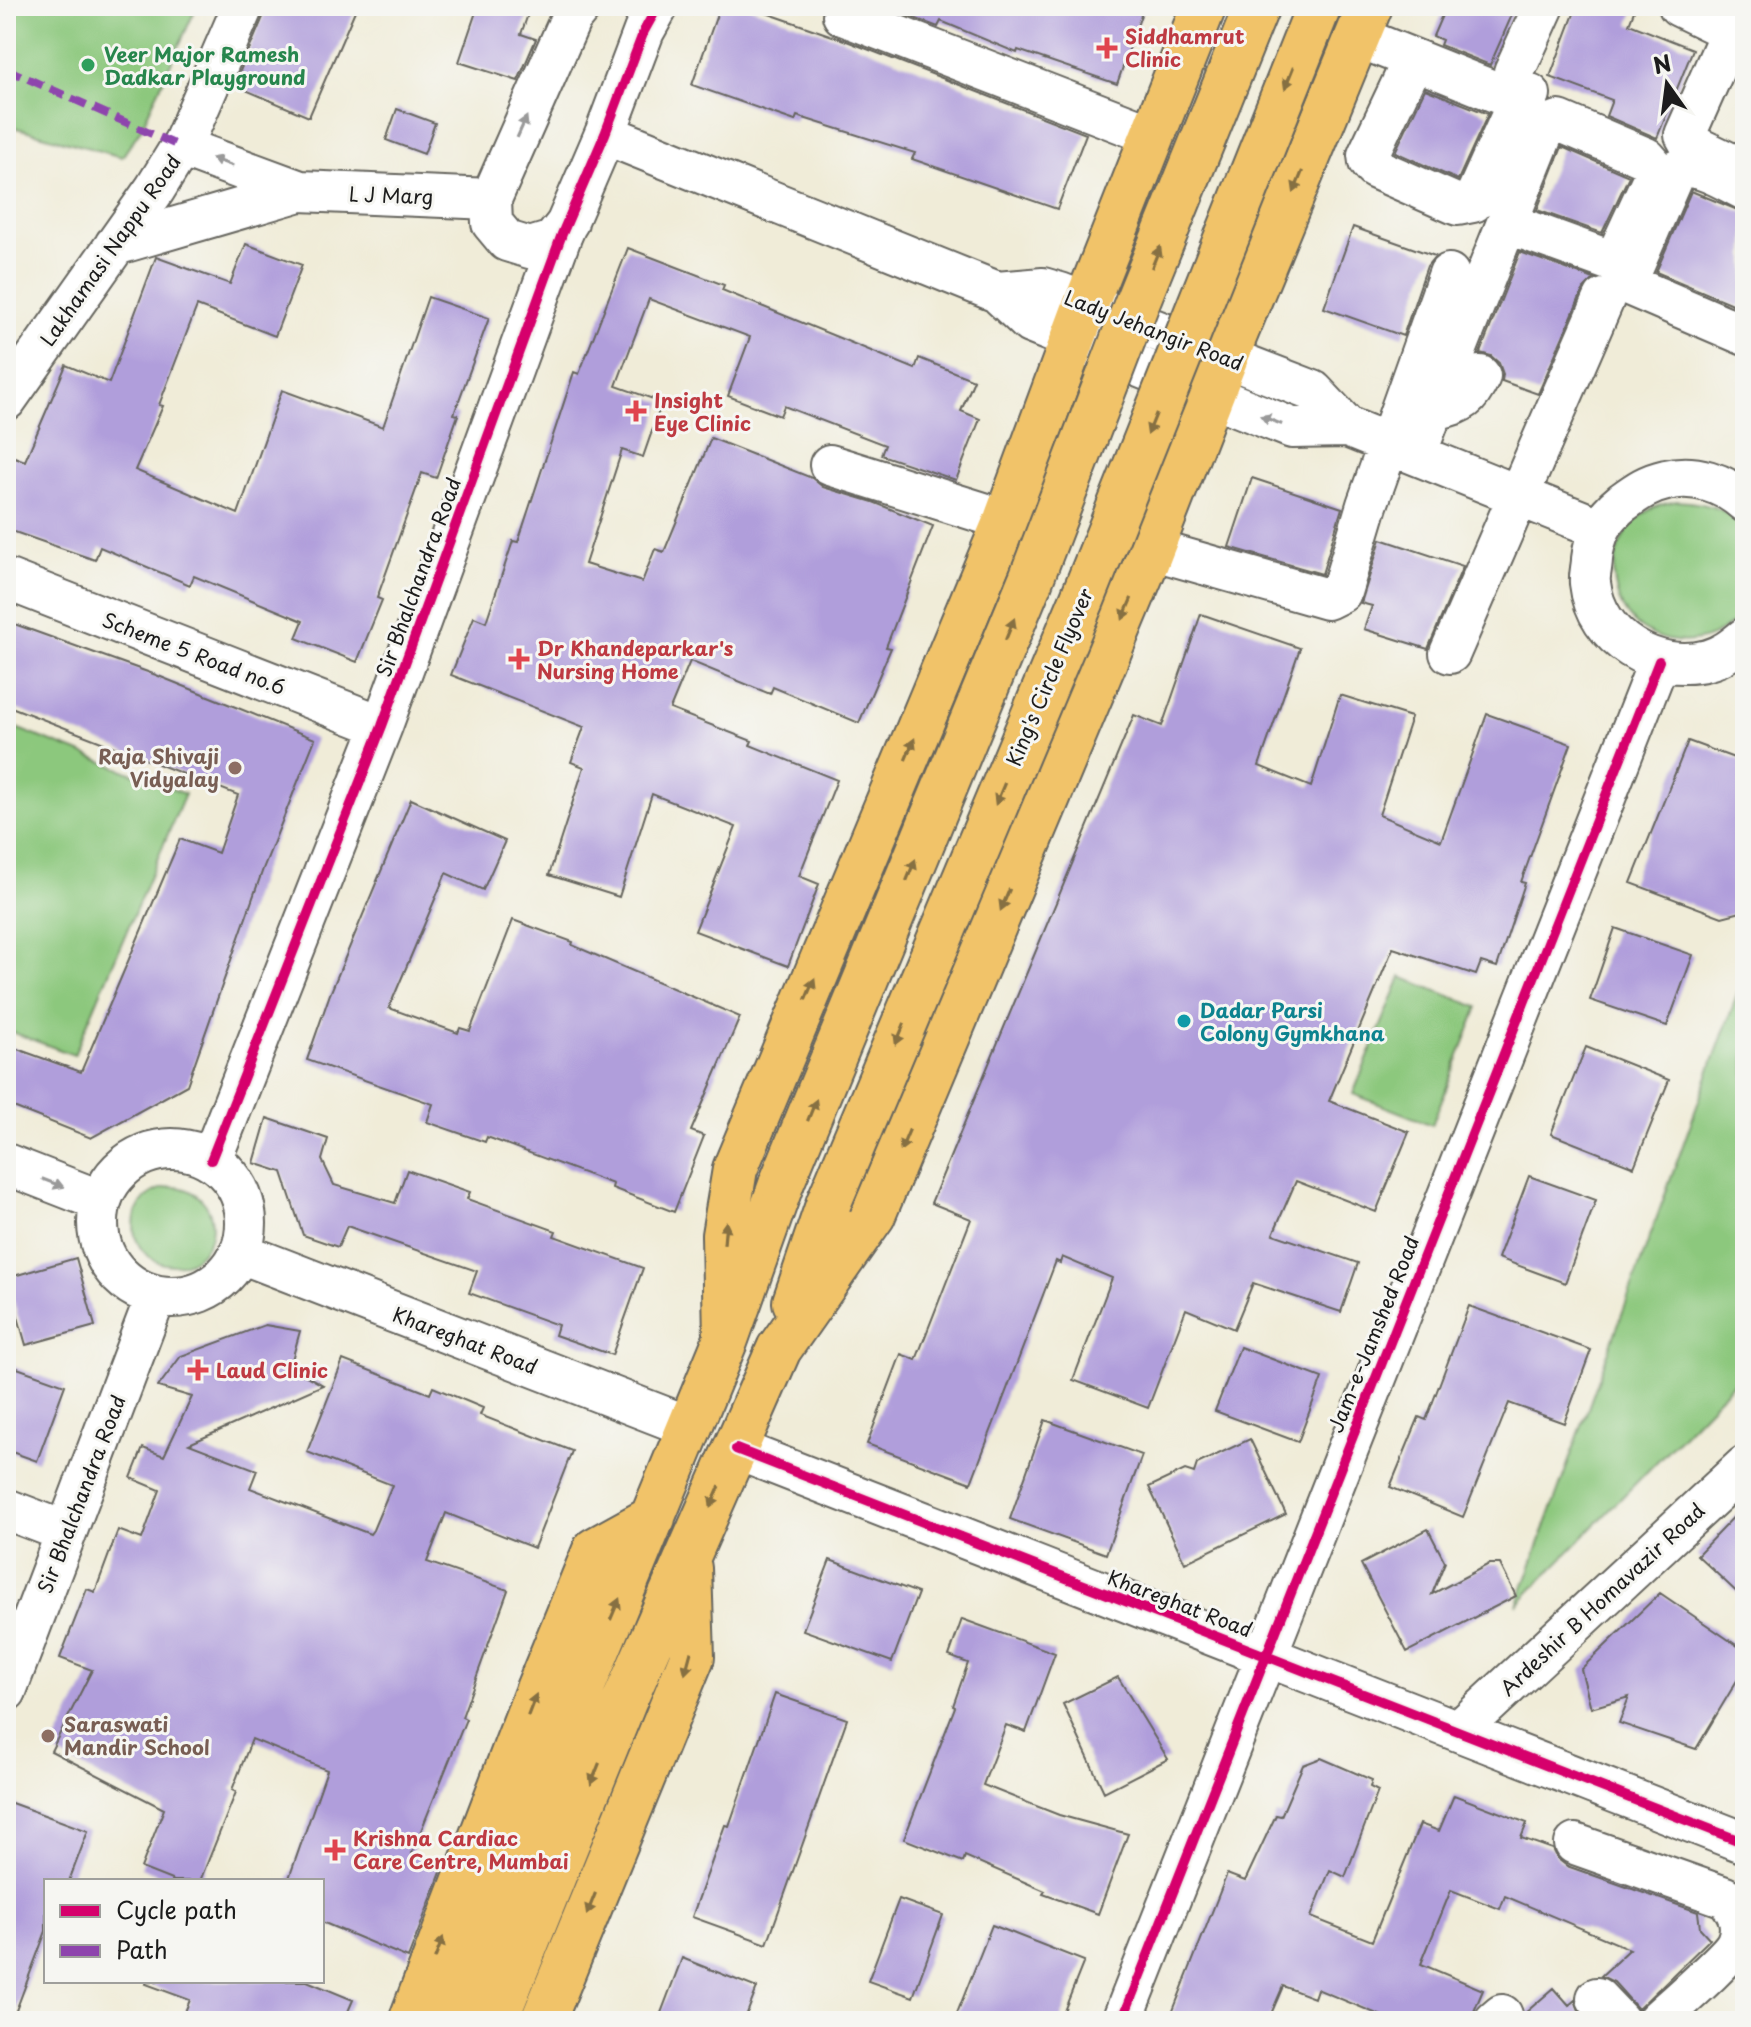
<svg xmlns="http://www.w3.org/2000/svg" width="1751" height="2027" viewBox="0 0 1751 2027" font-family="'Playpen Sans',sans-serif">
<rect width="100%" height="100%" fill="#f6f6f2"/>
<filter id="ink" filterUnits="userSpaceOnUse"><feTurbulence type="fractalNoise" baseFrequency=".0125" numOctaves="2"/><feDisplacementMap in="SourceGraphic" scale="16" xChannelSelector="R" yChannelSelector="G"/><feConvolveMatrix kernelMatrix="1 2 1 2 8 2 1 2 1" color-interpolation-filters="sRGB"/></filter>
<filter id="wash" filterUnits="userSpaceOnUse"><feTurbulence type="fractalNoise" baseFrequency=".006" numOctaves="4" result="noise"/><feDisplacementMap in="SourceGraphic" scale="32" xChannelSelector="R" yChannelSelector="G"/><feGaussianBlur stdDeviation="1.8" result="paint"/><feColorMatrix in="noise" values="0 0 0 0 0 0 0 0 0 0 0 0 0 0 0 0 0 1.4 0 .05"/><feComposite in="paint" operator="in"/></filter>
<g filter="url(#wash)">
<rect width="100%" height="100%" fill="#f0ecd8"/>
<path fill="#8cc87d" stroke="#54724c" stroke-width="2" d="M6,6H197L141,129L122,157L6,125Z
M1676,501C1700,502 1735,507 1744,534C1747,544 1745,559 1745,570C1745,581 1748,597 1745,607C1742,616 1732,624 1724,629C1693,652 1643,643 1623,608C1604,572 1617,527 1653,508C1660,504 1669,503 1676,501Z
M6,724L185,794L74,1055L6,1030Z
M1745,973V1371L1517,1605Z
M1401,977L1478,1007L1432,1125L1353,1094Z
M134 1226a39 39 0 1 1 78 0a39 39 0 1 1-78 0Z"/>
<g id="blocks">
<path fill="#b09edb" d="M266,6H357L309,117L234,85L264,15Z
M478,6H531L521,34L536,39L518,81L459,62Z
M720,6H746L844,40L1086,134L1057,209L912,159L915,153L797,116L795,121L692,85Z
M1144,6L1117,84L1018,50L1017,53L941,21L938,27L885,7Z
M1446,6H1516L1490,65L1440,45L1442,40L1433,36Z
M1577,6H1636L1629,24L1693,49L1657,138L1606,116L1612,100L1550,77Z
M1425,89L1488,114L1458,180L1395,152Z
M397,109L435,123L424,154L386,140Z
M1562,147L1629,176L1602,233L1537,210Z
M1691,191L1745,213V293L1739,307L1656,272Z
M1353,227L1435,256L1427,266L1403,336L1324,308Z
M246,244L302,265L275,336L197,306L159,405L163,406L135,470L238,514L282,390L383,427L428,297L489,318L454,414L458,415L436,478L422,473L377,598L382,600L357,662L296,638L303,621L194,576L190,585L100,547L95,560L6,529V472L12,456L25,461L66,365L109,383L156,257L230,284Z
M628,248L724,285L722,290L915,369L919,358L974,380L961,411L980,419L956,480L881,455L885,445L784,406L780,416L728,396L750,337L649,299L616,386L662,402L643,457L622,450L585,564L642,582L655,549L664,552L711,438L812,478L823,487L873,502L933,526L886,647L891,648L859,723L773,687L770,694L690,661L670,709L752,741L750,745L837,780L799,876L819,884L788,966L695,931L736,827L652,794L619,897L549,875L584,767L571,762L584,727L451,675L474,617L486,622L513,541L518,542L574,372L579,374Z
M1520,252L1594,279L1583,290L1538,394L1502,381L1503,374L1499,363L1491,356L1480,353Z
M1252,478L1342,508L1322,574L1229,547Z
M1381,539L1463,566L1428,649L1364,629L1372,606L1361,603Z
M1201,614L1300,648L1259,766L1311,787L1340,695L1411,717L1379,815L1441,841L1487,714L1571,744L1521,882L1525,883L1497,967L1481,962L1476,975L1393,948L1329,1101L1409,1132L1376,1212L1296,1181L1273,1234L1358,1263L1341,1312L1253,1283L1234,1329L1186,1309L1148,1408L1073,1380L1112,1278L1062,1257L1060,1263L1056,1261L971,1483L867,1444L901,1354L916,1360L971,1219L931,1203L1134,715L1162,726Z
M6,621L156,675L315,739L263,869L187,1085L91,1138L6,1104V1045L81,1072L180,839L218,853L238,795L6,705Z
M1688,741L1745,762V911L1722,917L1631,883Z
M411,799L505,841L483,890L446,873L389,1008L458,1033L460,1028L470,1031L513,920L573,942L572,945L740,1017L691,1131L704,1136L674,1212L612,1188L613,1184L487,1137L485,1142L427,1122L433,1104L307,1060L330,994Z
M1615,928L1693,955L1667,1026L1590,1000Z
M1586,1047L1669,1080L1634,1167L1551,1134Z
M267,1118L328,1139L322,1160L334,1185L395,1203L407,1170L470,1192L467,1199L556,1231L554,1236L643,1268L612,1355L555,1335L558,1325L469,1293L477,1271L347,1226L338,1247L303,1235L282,1172L254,1163Z
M1529,1176L1596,1200L1565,1283L1498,1258Z
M76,1258L95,1326L26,1345L7,1278Z
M1469,1306L1591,1350L1564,1423L1509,1403L1463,1517L1390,1487L1419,1417L1426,1420Z
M265,1325L300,1331L290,1367L323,1385L189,1444L257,1470L250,1488L370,1534L373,1530L392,1485L307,1452L343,1360L430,1394L433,1387L483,1408L480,1415L572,1451L534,1548L446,1513L427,1562L508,1590L462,1717L466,1719L412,1853L443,1867L408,1958L322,1922V1881H288L327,1770L252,1739L232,1790L236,1792L200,1881H174L141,1868L164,1809L51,1751L92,1670L60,1658L87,1589L95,1592L118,1530L142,1539L160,1490L131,1478L143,1448L164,1456L192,1397L158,1387L181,1356Z
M1240,1347L1322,1378L1298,1442L1215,1411Z
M6,1364L65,1385L37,1461L6,1450Z
M1045,1420L1142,1455L1106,1554L1010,1519Z
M1250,1439L1286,1514L1185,1563L1149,1487L1185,1470L1194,1473L1197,1464Z
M1745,1505V1600L1697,1555Z
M1428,1529L1445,1562L1432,1594L1489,1564H1500L1516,1596L1407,1652L1361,1564Z
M830,1560L918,1593L892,1662L803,1630Z
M1660,1593L1745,1651V1667L1696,1749L1619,1723L1629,1697L1591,1708L1581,1669Z
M962,1619L1055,1653L1026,1732L1006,1725L983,1785L1059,1815L1128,1834L1098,1914L1043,1894L1045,1891L965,1856L963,1862L904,1839L955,1707L953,1706L968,1663L949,1656Z
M1118,1677L1168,1759L1104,1792L1063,1704Z
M775,1694L847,1719L767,1944L692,1917L725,1825L729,1826Z
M1321,1758L1372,1780L1370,1787L1378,1791L1345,1877L1330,1870L1311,1917L1372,1941L1420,1824L1439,1831L1454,1795L1527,1823L1521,1838L1553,1849L1558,1859L1567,1866L1698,1912L1700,1928L1710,1939L1638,2009L1614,1982L1601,1976L1630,1949L1505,1896L1500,1909L1451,1890L1421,1964L1483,1990L1470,2021H1394L1317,1989L1314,1998L1283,1986L1268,2021H1169L1227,1874L1245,1881L1276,1815L1281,1816L1303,1765Z
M6,1801L88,1831L69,1881H46V1931L12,2021H6Z
M899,1899L943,1915L913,1997L868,1981Z
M992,1925L1084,1961L1060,2021H954Z
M682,1958L757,1988L744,2021H658Z
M147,1981H307L353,2000L344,2021H181L190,2000L146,1984Z
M1554,1988L1569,2005L1575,2000L1580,2013L1587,2021H1524V2014Z"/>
</g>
</g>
<g filter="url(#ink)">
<use href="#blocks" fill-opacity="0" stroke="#66655e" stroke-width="2"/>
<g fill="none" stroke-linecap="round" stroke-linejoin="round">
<defs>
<path id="minor" d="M1679,6L1718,25
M843,15L1153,135
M1358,37L1508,97L1513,104V113L1473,202L1458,205L1374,168L1369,162L1368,155L1413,60
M1530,94L1518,90L1514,72L1544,6
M605,134L997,292L1043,288L1060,293L1313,391L1347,427L1599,528
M181,147L300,191L491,199
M1734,165L1690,144L1685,135L1724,47L1734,42L1745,47
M1745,190C1726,181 1693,157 1674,173L1628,279L1631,286L1745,335
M568,222L553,241L530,248L507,241L492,223L491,199L571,18L581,6
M115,245L300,191
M997,292L1030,323L1292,428L1347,427
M6,400L155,189L184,142L243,6
M1432,411C1460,402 1467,404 1480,376
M1416,454C1458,344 1502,235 1546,126L1559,121L1646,158L1653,166L1654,176L1614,262L1507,223
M830,465L1006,520
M1745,502C1724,483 1694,473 1666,480C1648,484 1638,491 1623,502C1603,518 1595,533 1592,559C1592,566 1589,576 1590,583C1596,639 1656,674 1708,660C1723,656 1734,647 1745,638
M1151,549L1327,599L1341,592L1367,505L1449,274
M6,579L382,726
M1450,653L1604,299
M98 1223a74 74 0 1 1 148 0a74 74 0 1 1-148 0Z
M211,1160L382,726L562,234L605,134L644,31L658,6
M6,1164L101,1201
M241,1253L690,1427
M736,1449L1745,1843
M6,1509L66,1532
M6,1691L156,1296
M1459,1731L1745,1466
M1575,1844L1725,1897C1738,1910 1744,1925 1737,1942C1731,1956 1672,2007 1657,2021
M1597,1998L1619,2021
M1122,2021L1659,661
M1495,2021L1502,2015"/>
<path id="highway" d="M795,1302L829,1202
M726,1339L724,1235L735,1169L1006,520L1086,304L1204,6
M411,2021L538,1689L595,1550L653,1518
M451,2021L585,1681L726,1339L782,1182
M495,2021L624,1702L779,1349L873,1215L1145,565L1225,359L1370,6
M543,2021L692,1657L689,1568"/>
</defs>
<use href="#minor" stroke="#66655e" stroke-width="44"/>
<use href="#highway" stroke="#66655e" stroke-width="48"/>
<use href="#minor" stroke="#fff" stroke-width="40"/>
<use href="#highway" stroke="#f1c369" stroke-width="44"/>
<defs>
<path id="highway-bridge" d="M782,1182L1031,579L1138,300L1257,6
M829,1202L1082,600L1319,6"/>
</defs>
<use href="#highway-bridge" stroke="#66655e" stroke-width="48" stroke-linecap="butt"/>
<use href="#highway-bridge" stroke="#f1c369" stroke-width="44"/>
<path stroke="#8e44ad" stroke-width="8" stroke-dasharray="16 8" stroke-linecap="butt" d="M6,69L181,147"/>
<defs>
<path id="cycleway" d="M211,1160L382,726L562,234L605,134L644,31L658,6
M736,1449L1745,1843
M1122,2021L1659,661"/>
</defs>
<use href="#cycleway" stroke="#f6f6f2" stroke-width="15"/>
<use href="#cycleway" stroke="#d6006c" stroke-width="10"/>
</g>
<defs><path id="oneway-solid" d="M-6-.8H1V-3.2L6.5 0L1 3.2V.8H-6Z" transform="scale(2)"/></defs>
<g fill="#867042">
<use href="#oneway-solid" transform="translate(1289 78) rotate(112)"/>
<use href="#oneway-solid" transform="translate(1298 182) rotate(112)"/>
<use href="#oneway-solid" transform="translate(1156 257) rotate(-68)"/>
<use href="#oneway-solid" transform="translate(1152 424) rotate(112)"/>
<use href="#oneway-solid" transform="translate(1127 609) rotate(113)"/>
<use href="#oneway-solid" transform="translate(1010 629) rotate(-68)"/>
<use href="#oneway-solid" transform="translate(910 749) rotate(-67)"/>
<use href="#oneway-solid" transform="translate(1000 794) rotate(113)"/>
<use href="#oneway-solid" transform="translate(911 870) rotate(-68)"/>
<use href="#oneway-solid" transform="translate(1005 900) rotate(113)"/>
<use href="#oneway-solid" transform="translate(810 989) rotate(-67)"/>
<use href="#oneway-solid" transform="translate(900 1034) rotate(113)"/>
<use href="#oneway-solid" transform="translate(812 1110) rotate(-68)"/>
<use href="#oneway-solid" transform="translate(905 1140) rotate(113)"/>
<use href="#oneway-solid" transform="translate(725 1233) rotate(-85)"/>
<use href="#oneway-solid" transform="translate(715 1497) rotate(114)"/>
<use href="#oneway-solid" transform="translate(615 1609) rotate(-67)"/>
<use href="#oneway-solid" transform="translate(688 1663) rotate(105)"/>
<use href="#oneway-solid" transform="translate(532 1705) rotate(-69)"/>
<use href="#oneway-solid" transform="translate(595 1774) rotate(112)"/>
<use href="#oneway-solid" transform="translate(591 1904) rotate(112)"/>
<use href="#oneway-solid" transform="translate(439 1948) rotate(-69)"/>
</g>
<g fill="#999">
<use href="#oneway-solid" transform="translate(522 127) rotate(-66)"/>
<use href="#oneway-solid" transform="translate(222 162) rotate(-160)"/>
<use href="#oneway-solid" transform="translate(1271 420) rotate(-158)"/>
<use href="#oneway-solid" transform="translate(53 1183) rotate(21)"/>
</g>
</g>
<g fill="#e0444e" stroke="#f6f6f2" stroke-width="3">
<path d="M1103 36h8v8h8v8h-8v8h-8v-8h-8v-8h8z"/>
<path d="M632 399h8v8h8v8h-8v8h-8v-8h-8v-8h8z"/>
<path d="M515 647h8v8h8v8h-8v8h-8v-8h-8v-8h8z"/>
<path d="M194 1358h8v8h8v8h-8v8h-8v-8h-8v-8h8z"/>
<path d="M331 1838h8v8h8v8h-8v8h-8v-8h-8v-8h8z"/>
</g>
<circle fill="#2e9e5b" stroke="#f6f6f2" stroke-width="3" cx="88" cy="65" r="8"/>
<g fill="#8d6e63" stroke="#f6f6f2" stroke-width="3">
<circle cx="235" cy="768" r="8"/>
<circle cx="48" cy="1736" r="8"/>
</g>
<circle fill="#0f9aa8" stroke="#f6f6f2" stroke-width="3" cx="1184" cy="1021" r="8"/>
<g text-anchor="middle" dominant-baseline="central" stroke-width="6" stroke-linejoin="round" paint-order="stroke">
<g font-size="20" font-weight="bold" fill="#be3a42" stroke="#f6f6f2" text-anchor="start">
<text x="1125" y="36">Siddhamrut<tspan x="1125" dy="23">Clinic</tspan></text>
<text x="654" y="400">Insight<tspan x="654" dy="23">Eye Clinic</tspan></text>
<text x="537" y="648">Dr Khandeparkar's<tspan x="537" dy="23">Nursing Home</tspan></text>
<text x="216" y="1370">Laud Clinic</text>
<text x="353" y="1838">Krishna Cardiac<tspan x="353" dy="23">Care Centre, Mumbai</tspan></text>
</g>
<g font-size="20" font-weight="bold" fill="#27864d" stroke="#f6f6f2" text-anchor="start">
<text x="104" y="54">Veer Major Ramesh<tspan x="104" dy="23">Dadkar Playground</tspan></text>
</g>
<g font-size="20" fill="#1c1c1c" stroke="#f6f6f2">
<text transform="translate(391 195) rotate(2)">L J Marg</text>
<text transform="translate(110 250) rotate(-55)">Lakhamasi Nappu Road</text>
<text transform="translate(1154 330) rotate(21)">Lady Jehangir Road</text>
<text transform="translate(418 577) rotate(-70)">Sir Bhalchandra Road</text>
<text transform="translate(194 653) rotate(21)">Scheme 5 Road no.6</text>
<text transform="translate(1049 677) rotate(-67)">King's Circle Flyover</text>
<text transform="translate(1373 1334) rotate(-68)">Jam-e-Jamshed Road</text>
<text transform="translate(465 1340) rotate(21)">Khareghat Road</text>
<text transform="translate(81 1494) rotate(-69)">Sir Bhalchandra Road</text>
<text transform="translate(1602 1599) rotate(-43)">Ardeshir B Homavazir Road</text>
<text transform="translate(1180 1603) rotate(21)">Khareghat Road</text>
</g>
<g font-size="20" font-weight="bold" fill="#785e54" stroke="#f6f6f2" text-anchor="end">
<text x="219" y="756">Raja Shivaji<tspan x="219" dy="23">Vidyalay</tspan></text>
<text x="64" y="1724" text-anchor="start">Saraswati<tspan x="64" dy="23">Mandir School</tspan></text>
</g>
<g font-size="20" font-weight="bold" fill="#0d838f" stroke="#f6f6f2" text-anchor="start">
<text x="1200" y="1010">Dadar Parsi<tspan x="1200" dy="23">Colony Gymkhana</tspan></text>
</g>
</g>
<rect width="1751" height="2027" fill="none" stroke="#f6f6f2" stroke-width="32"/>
<rect x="44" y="1879" width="280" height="104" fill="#f6f6f2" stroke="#9f9f9c" stroke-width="2"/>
<rect x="60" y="1905" width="40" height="12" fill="#d6006c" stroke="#9f9f9c" stroke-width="2"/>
<text x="116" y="1919" font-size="24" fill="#1c1c1c">Cycle path</text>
<rect x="60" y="1945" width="40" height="12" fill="#8e44ad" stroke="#9f9f9c" stroke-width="2"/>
<text x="116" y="1959" font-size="24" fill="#1c1c1c">Path</text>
<g transform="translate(1667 84) rotate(346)" stroke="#f6f6f2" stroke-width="6" paint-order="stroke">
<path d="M0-6L14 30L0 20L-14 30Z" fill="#1c1c1c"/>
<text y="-12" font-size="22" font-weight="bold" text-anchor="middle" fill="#1c1c1c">N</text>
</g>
</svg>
